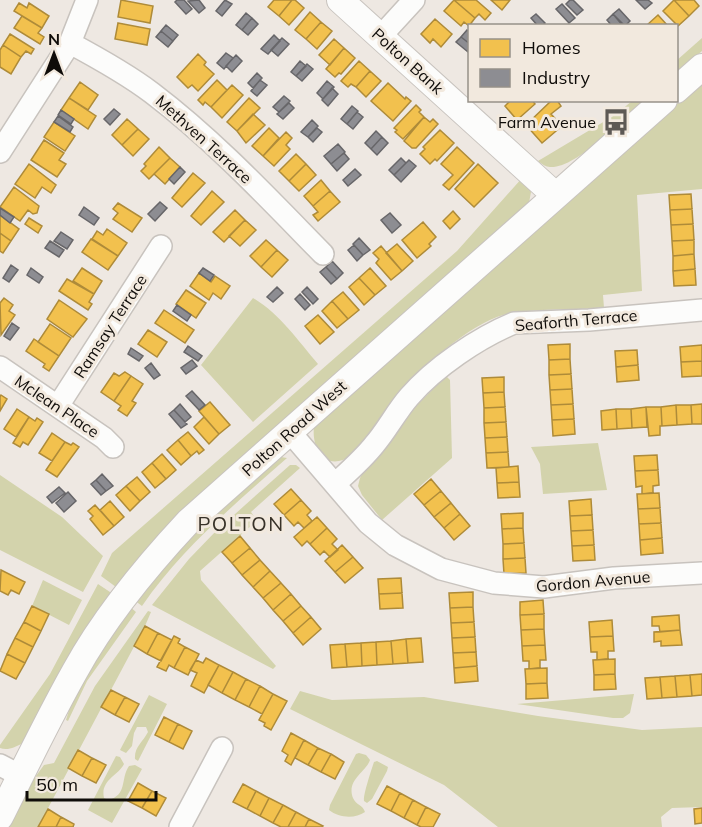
<svg xmlns="http://www.w3.org/2000/svg" width="702" height="827" viewBox="0 0 702 827" font-family="Mulish,sans-serif">
<rect width="100%" height="100%" fill="#eee8e2"/>
<path fill="#d3d3ac" d="M702,38V51L677,73L676,61Z
M702,79V189L637,195L642,291L603,295L604,308C572,310 534,308 503,315C472,323 418,369 399,395C386,416 366,451 343,460C319,468 310,440 315,422Z
M632,101H645C624,118 576,169 550,167C546,167 542,164 538,161L615,115Z
M523,177L531,192L529,203L116,587L101,576L112,553L457,251Z
M253,298C280,314 298,341 318,364L253,422L201,365Z
M446,376L450,380L452,458L382,520L362,495L358,486L360,478L366,467L395,436L413,409Z
M598,443L607,490L543,494L540,464L531,447Z
M281,457L287,458C234,505 182,548 142,606L134,600L178,546L274,459Z
M290,465H296L300,468L251,512L256,519L253,524L200,571L201,580L276,666L273,669L152,605L189,559L216,531Z
M0,475L62,517L103,556L83,592L0,550Z
M43,580L82,600L69,625L32,606Z
M98,584L113,594L23,743C15,747 8,751 0,748V745L50,674Z
M129,606L136,612L87,681L68,721L66,720L76,688Z
M148,611L151,612L145,626L38,827H5L19,799L44,765L54,763L95,686Z
M300,691L332,700L424,697L538,716L642,730L702,727V807L672,808L661,817L662,827H498L444,785L290,709Z
M634,694L630,713L623,718H613L517,704Z
M149,695L167,704L138,761L135,759C134,747 143,742 148,732L146,727H137L134,733L132,746L126,753L120,750Z
M359,753L366,755L370,760C366,772 346,780 353,798C356,805 363,805 365,812C355,819 339,818 329,810L330,805L356,754Z
M116,756L120,757L124,764C118,776 100,780 104,798L108,800C128,795 120,779 129,766L135,765L142,769L112,823L88,810Z
M377,761L388,767L387,771L372,799L367,803L364,801C363,795 372,768 374,762Z"/>
<path fill="#f2c14e" stroke="#ae8b39" stroke-width="1.5" d="M121,0L153,6L150,23L118,17Z
M274,0H292L279,16L268,7Z
M292,0H295L304,8L289,25L279,16Z
M454,0H476L491,13L485,20L479,14L475,18Z
M454,0L475,18L469,26L464,22L461,26L444,11Z
M491,0H510L502,10Z
M674,0H694L699,6L689,16Z
M674,0L689,16L678,26L663,11Z
M19,3L27,8L29,3L49,16L42,28L14,11Z
M310,12L321,22L306,39L295,30Z
M658,15L668,26H647V25Z
M22,16L42,28L38,33L44,37L40,44L14,28Z
M435,19L452,34L441,47L433,39L430,43L421,34Z
M321,22L332,31L317,49L306,39Z
M118,23L150,29L147,45L115,39Z
M10,34L34,49L31,54L26,51L21,57L3,45Z
M334,39L344,48L330,65L319,55Z
M3,45L21,57L11,74L0,67V50Z
M344,48L355,58L341,74L339,73L335,77L326,69Z
M198,54L206,62L204,65L214,74L198,91L192,85L188,88L177,77Z
M359,61L370,71L356,87L351,84L348,87L341,81Z
M370,71L381,81L366,97L356,87Z
M217,80L227,90L211,107L205,102L203,105L198,100Z
M80,82L98,95L88,110L69,98Z
M388,83L405,99L406,97L411,101L393,121L371,101Z
M232,85L243,95L222,118L211,107Z
M69,98L96,116L88,129L61,110Z
M249,98L260,108L237,131L227,122Z
M511,100H532L535,104L517,120L505,106Z
M552,100H557L561,106L551,114L562,126L542,143L526,125Z
M416,105L421,110L419,112L424,117L403,139L395,132L397,130L394,128Z
M253,114L265,125L246,143L237,131Z
M424,117L430,122L433,119L438,124L416,148H412L404,141Z
M127,119L138,129L122,145L112,135Z
M54,122L75,136L65,151L44,137Z
M269,128L279,138L263,156L252,146Z
M138,129L149,139L133,156L122,145Z
M440,130L454,143L437,161L435,159L430,164L420,154L425,149L423,147Z
M286,132L292,138L286,145L290,149L274,166L263,156Z
M44,140L64,153L59,160L66,164L57,177L31,160Z
M159,147L170,158L149,179L141,171L146,166L144,164Z
M457,147L474,163L449,190L443,185L453,175L441,164Z
M296,154L306,164L289,181L279,171Z
M170,158L180,167L165,184L154,174Z
M29,164L56,185L51,193L42,187L35,198L15,184Z
M306,164L316,175L299,191L289,181Z
M478,164L498,183L474,207L455,189Z
M193,173L205,183L182,207L172,198Z
M321,180L330,191L313,206L304,196Z
M14,187L39,206L37,213L33,214L28,210L20,221L0,207Z
M212,191L224,202L201,225L191,216Z
M330,191L340,202L318,221L313,215L318,212L313,206Z
M691,194L692,209L670,210L669,195Z
M118,203L142,218L132,232L113,219L118,213L113,209Z
M692,209L693,224L671,225L670,210Z
M235,210L245,220L224,242L213,232Z
M453,211L460,219L450,229L443,221Z
M0,215L19,229L11,241L0,233Z
M29,218L42,226L38,233L25,224Z
M245,220L256,230L240,246L229,236Z
M423,222L436,237L429,244L431,246L417,258L402,240Z
M693,224L694,240L672,241L671,225Z
M107,229L127,243L118,256L92,239L97,231L103,235Z
M0,233L11,241L3,253L0,251Z
M91,239L118,256L108,270L82,252Z
M266,240L277,250L261,267L250,256Z
M694,240V254L673,256L672,241Z
M397,244L413,261L402,271L386,253Z
M381,246L402,271L391,280L376,263L379,259L373,253Z
M277,250L288,260L272,277L261,267Z
M694,254L695,269L673,271V256Z
M82,268L102,281L94,294L73,281Z
M370,268L386,286L375,295L359,278Z
M695,269L696,285L674,286L673,271Z
M199,273L211,282L215,276L230,286L221,299L213,293L209,300L190,286Z
M359,278L375,295L364,305L349,287Z
M67,279L94,294L89,302L92,304L88,310L59,291Z
M186,290L206,303L196,318L176,304Z
M343,292L359,310L348,319L332,301Z
M4,298L13,305L9,311L15,315L1,335L0,303Z
M59,300L87,319L73,337L47,319Z
M332,301L348,319L337,328L322,311Z
M164,310L194,330L185,343L155,323Z
M318,315L334,332L320,344L305,326Z
M50,324L71,338L59,356L38,342Z
M148,330L167,342L157,357L138,344Z
M34,339L59,356L49,371L43,367L45,364L26,351Z
M570,344V359L549,360L548,345Z
M702,345V361L681,362L680,347Z
M637,350L638,365L616,367L615,351Z
M570,359L571,374L549,375V360Z
M702,361V376L682,377L681,362Z
M638,365L639,380L617,382L616,367Z
M125,372L131,376L114,401L101,392L114,373L119,376Z
M571,374L572,389L550,390L549,375Z
M131,376L143,384L132,401L136,403L127,416L118,410L121,406L114,401Z
M504,377V392L483,393L482,378Z
M572,389L573,404L551,405L550,390Z
M504,392L505,407L484,408L483,393Z
M1,395L7,399L0,411V397Z
M210,402L230,425L219,434L199,411Z
M573,404L574,419L552,420L551,405Z
M702,404V424H692L691,405Z
M676,405H691L692,424L677,425Z
M676,405L677,425L662,426L661,407Z
M505,407L506,422L484,423V408Z
M646,407H661L662,426H660V435L649,436Z
M646,407L647,427L632,428L631,409Z
M17,409L29,417L16,437L4,429Z
M616,409H631L632,428L617,429Z
M616,409L617,429L602,430L601,411Z
M29,417L35,421L37,418L43,422L28,445L23,442L20,447L13,443Z
M204,417L219,434L209,444L194,427Z
M574,419L575,434L553,436L552,420Z
M506,422L507,437L485,438L484,423Z
M188,432L204,450L199,454L197,451L191,456L178,440Z
M52,433L65,442L52,461L39,453Z
M507,437L508,452L486,453L485,438Z
M178,440L191,456L181,465L167,450Z
M65,442L71,445L73,443L79,447L57,477L46,470Z
M508,452L509,467L487,468L486,453Z
M162,454L176,470L166,479L152,463Z
M657,455L658,470L635,471L634,456Z
M152,463L166,479L155,488L142,472Z
M518,466L519,482L497,483L496,468Z
M658,470L659,485L653,486V493L642,494V486L636,487L635,471Z
M137,477L150,492L140,501L126,486Z
M431,479L441,491L424,505L414,494Z
M519,482L520,497L498,498L497,483Z
M126,486L140,501L130,511L116,495Z
M291,489L301,500L284,515L274,504Z
M441,491L451,503L434,517L424,505Z
M659,493L660,508L638,509L637,494Z
M591,499L592,515L570,516L569,501Z
M301,500L311,511L307,515L312,521L304,528L298,522L294,526L284,515Z
M110,501L124,517L114,526L100,510Z
M451,503L460,514L444,528L434,517Z
M95,505L114,526L103,535L90,519L93,516L88,511Z
M660,508L661,523L639,524L638,509Z
M523,513V528L502,529L501,514Z
M460,514L470,526L454,540L444,528Z
M592,515L593,530L571,531L570,516Z
M317,517L327,528L310,544L307,541L302,546L294,537Z
M661,523L662,538L640,540L639,524Z
M327,528L337,539L332,544L338,550L330,557L324,551L320,555L310,544Z
M523,528L524,543L503,544L502,529Z
M593,530L594,545L572,546L571,531Z
M240,536L250,548L232,563L222,552Z
M662,538L663,553L641,555L640,540Z
M524,543L525,558L503,559V544Z
M342,545L353,557L335,572L325,561Z
M594,545L595,560L573,561L572,546Z
M250,548L260,560L242,575L232,563Z
M353,557L363,568L345,583L335,572Z
M525,558L526,573L504,574L503,559Z
M260,560L270,571L253,587L242,575Z
M1,570L25,582L19,594L11,590L8,595L0,591Z
M270,571L281,583L263,598L253,587Z
M401,578L402,593L379,594L378,579Z
M281,583L291,594L273,610L263,598Z
M473,592V607L450,608L449,593Z
M402,593L403,608L380,609L379,594Z
M291,594L301,606L283,621L273,610Z
M543,600L544,614L520,615V602Z
M32,606L49,614L41,631L24,622Z
M301,606L311,617L293,633L283,621Z
M473,607L474,622L451,623L450,608Z
M544,614V629L521,630L520,615Z
M679,615L680,630L660,632L659,626H652V617Z
M311,617L321,629L303,645L293,633Z
M612,620L613,636L590,637L589,622Z
M24,622L41,631L33,647L15,638Z
M474,622L475,637L452,638L451,623Z
M145,626L158,633L147,654L134,646Z
M544,629L545,645L522,646L521,630Z
M680,630L682,645L661,646V641L654,642V632Z
M158,633L172,640L161,661L147,654Z
M174,636L180,639L178,643L185,647L174,668L169,665L166,671L157,667Z
M613,636L614,651H608V659L597,660V652H591L590,637Z
M475,637L476,652L453,653L452,638Z
M15,638L33,647L25,663L7,654Z
M421,638L423,662L408,663L406,639Z
M406,639L408,663L393,664L391,641Z
M391,641L393,664L377,665L376,642Z
M376,642L377,665L362,666L361,643Z
M361,643L362,666L347,667L345,644Z
M345,644L347,667L332,668L330,645Z
M545,645L546,660H540V668L529,669V661H523L522,646Z
M185,647L199,654L188,675L174,668Z
M476,652L477,666L454,668L453,653Z
M7,654L25,663L16,679L0,671Z
M206,658L219,665L204,693L191,686L197,673L190,670L196,660L203,663Z
M615,659V674L594,675L593,660Z
M219,665L233,672L222,693L208,685Z
M477,666L478,681L455,683L454,668Z
M547,668V683L526,684L525,669Z
M233,672L246,679L235,700L222,693Z
M615,674L616,689L594,690V675Z
M702,674V695L692,696L690,675Z
M690,675L692,696L677,697L675,676Z
M675,676L677,697L662,698L660,677Z
M660,677L662,698L647,699L645,678Z
M246,679L260,686L249,707L235,700Z
M547,683L548,698L526,699V684Z
M260,686L273,694L262,714L249,707Z
M111,690L125,697L115,715L101,707Z
M273,694L287,701L271,730L264,726L265,723L259,720Z
M125,697L139,704L129,722L115,715Z
M164,717L178,724L169,742L155,735Z
M178,724L192,731L183,749L169,742Z
M291,733L304,740L291,765L285,761L288,755L282,751Z
M304,740L318,748L308,765L295,758Z
M318,748L331,754L321,772L308,765Z
M78,750L92,758L82,776L68,768Z
M331,754L344,762L335,779L321,772Z
M92,758L106,765L96,783L82,776Z
M138,783L152,791L142,808L128,801Z
M243,784L256,791L247,809L233,802Z
M387,786L400,793L391,811L377,804Z
M152,791L166,798L156,816L142,808Z
M256,791L269,798L260,816L247,809Z
M400,793L413,800L404,818L391,811Z
M269,798L283,805L273,823L260,816Z
M413,800L426,807L417,825L404,818Z
M283,805L296,812L288,827H281L273,823Z
M426,807L440,814L433,827H421L417,825Z
M702,808V823L695,824L694,809Z
M48,809L61,817L56,827H38Z
M296,812L309,819L305,827H288Z
M61,817L74,824L73,827H56Z
M309,819L323,826L322,827H305Z"/>
<path fill="#8d8d92" stroke="#676669" stroke-width="1.5" d="M177,0H184L192,9L186,14L175,2Z
M199,0L205,8L199,13L188,1Z
M225,0L232,4L222,16L216,11Z
M570,0H573L583,10L577,15L566,4Z
M636,0H648L652,3L645,9Z
M562,4L575,18L569,23L556,9Z
M619,9L630,21L625,26L613,14Z
M246,13L252,18L242,30L236,25Z
M536,14L545,23L542,26H538L531,18Z
M613,14L623,26H612L607,20Z
M252,18L258,24L248,35L242,30Z
M166,25L178,35L173,41L161,31Z
M467,30L470,32V44L461,37Z
M161,31L173,41L168,47L156,37Z
M274,35L280,41L268,54L261,49Z
M461,37L470,44L468,52L456,42Z
M282,38L289,44L278,56L271,50Z
M226,53L233,58L224,69L217,63Z
M236,55L242,61L232,72L226,66Z
M300,61L306,66L296,76L291,72Z
M307,64L313,69L302,81L296,76Z
M257,73L262,78L253,88L248,83Z
M260,80L267,85L257,96L251,91Z
M327,81L334,87L323,99L317,93Z
M332,88L338,94L328,106L322,100Z
M284,96L290,101L279,112L273,107Z
M289,103L294,108L283,119L277,114Z
M352,106L358,111L347,124L341,119Z
M114,109L120,114L110,125L104,119Z
M61,110L74,119L71,124L58,115Z
M357,112L363,117L353,129L347,124Z
M58,116L73,127L70,132L54,122Z
M312,120L318,126L308,137L301,132Z
M317,128L322,132L313,142L308,137Z
M376,131L382,137L371,149L365,143Z
M382,137L388,143L377,155L371,149Z
M338,144L345,152L331,164L324,156Z
M344,153L349,159L337,171L331,164Z
M401,158L406,163L394,175L389,170Z
M409,160L416,166L401,182L394,175Z
M180,167L185,172L174,184L169,179Z
M355,169L361,175L348,186L343,180Z
M160,202L167,208L155,221L148,214Z
M84,207L99,218L94,225L79,215Z
M0,208L14,217L10,223L0,215Z
M390,213L401,225L392,233L381,220Z
M61,232L73,240L67,249L54,241Z
M359,238L370,250L363,255L353,244Z
M50,241L64,250L59,257L45,248Z
M354,245L363,255L357,261L348,250Z
M332,261L343,273L337,279L326,267Z
M11,265L18,270L9,282L3,278Z
M326,267L337,279L331,284L320,272Z
M31,268L43,277L39,283L27,275Z
M203,268L214,275L210,281L199,273Z
M277,287L283,293L273,302L267,297Z
M307,287L318,299L313,304L302,292Z
M300,294L310,305L305,310L295,299Z
M177,305L191,315L187,321L173,311Z
M12,323L19,328L10,340L4,336Z
M188,346L202,356L198,361L184,352Z
M131,348L143,356L139,361L128,354Z
M192,360L197,366L186,374L181,368Z
M151,363L160,375L154,379L145,368Z
M192,391L205,405L199,410L186,396Z
M180,404L191,417L185,422L174,410Z
M174,410L187,424L181,428L169,414Z
M102,474L113,486L106,491L96,480Z
M96,480L106,491L101,495L91,484Z
M59,487L65,493L52,503L47,497Z
M68,492L76,501L64,512L56,503Z"/>
<g fill="none" stroke-linecap="round" stroke-linejoin="round">
<defs>
<path id="minor" d="M381,36L414,0
M70,43C98,58 127,74 152,93C214,140 268,198 323,254
M0,152L70,43L87,0
M0,367L104,438L113,447
M58,406L161,246
M290,432L368,523L395,545L441,569L494,583L544,587L614,578L702,573
M335,484C348,472 363,459 374,445C387,430 396,412 409,397C435,367 478,338 514,323L589,320L702,310
M0,765L21,776
M180,827L222,748"/>
<path id="tertiary" d="M340,0L555,195
M676,90L702,67
M0,817C24,769 48,719 75,671C104,618 147,566 188,522L664,100"/>
</defs>
<use href="#minor" stroke="#c8c3be" stroke-width="24"/>
<use href="#tertiary" stroke="#c8c3be" stroke-width="28"/>
<use href="#minor" stroke="#fcfcfb" stroke-width="21"/>
<use href="#tertiary" stroke="#fcfcfb" stroke-width="26"/>
</g>
<defs>
<symbol id="bus-bare" viewBox="-9 -9 18 18"><path d="M-5-6H5V4H4V6H2V4H-2V6H-4V4H-5ZM-3.5-4V0h7V-4ZM-3.5 1.2v1.5H-2V1.2ZM2 1.2v1.5H3.5V1.2Z" fill="#5d5955" stroke="#f2e9de" stroke-width="2.5" paint-order="stroke"/></symbol>
</defs>
<g fill-rule="evenodd">
<use href="#bus-bare" x="597" y="103" width="38" height="38"/>
</g>
<g text-anchor="middle" dominant-baseline="central" stroke-width="6" stroke-linejoin="round" paint-order="stroke">
<g font-size="16" fill="#0f0c09" stroke="#f2e9de">
<text transform="translate(408 61) rotate(42)">Polton Bank</text>
<text transform="translate(204 139) rotate(42)">Methven Terrace</text>
<text transform="translate(576 320) rotate(-5)">Seaforth Terrace</text>
<text transform="translate(110 326) rotate(-57)">Ramsay Terrace</text>
<text transform="translate(57 406) rotate(34)">Mclean Place</text>
<text transform="translate(294 428) rotate(-42)">Polton Road West</text>
<text transform="translate(593 581) rotate(-5)">Gordon Avenue</text>
</g>
<g font-size="16" fill="#0f0c09" stroke="#f2e9de" text-anchor="end">
<text x="596" y="122">Farm Avenue</text>
</g>
<g font-size="20" letter-spacing="1.5" fill="#383229" stroke="#f2e9de">
<text x="241" y="523">POLTON</text>
</g>
</g>
<rect x="468" y="24" width="210" height="78" fill="#f2e9de" stroke="#979189" stroke-width="1.5"/>
<rect x="480" y="39" width="30" height="18" fill="#f2c14e" stroke="#979189" stroke-width="1.5"/>
<text x="522" y="54" font-size="18" fill="#0f0c09">Homes</text>
<rect x="480" y="69" width="30" height="18" fill="#8d8d92" stroke="#979189" stroke-width="1.5"/>
<text x="522" y="84" font-size="18" fill="#0f0c09">Industry</text>
<g transform="translate(54 54)" stroke="#f2e9de" stroke-width="4.5" paint-order="stroke">
<path d="M0-4.5L10 22L0 15L-10 22Z" fill="#0f0c09"/>
<text y="-9" font-size="16" font-weight="bold" text-anchor="middle" fill="#0f0c09">N</text>
</g>
<path d="M27 791v9h129v-9" fill="none" stroke="#0f0c09" stroke-width="3"/>
<text x="36" y="791" font-size="18" fill="#0f0c09" stroke="#f2e9de" stroke-width="4.5" paint-order="stroke">50 m</text>
</svg>
